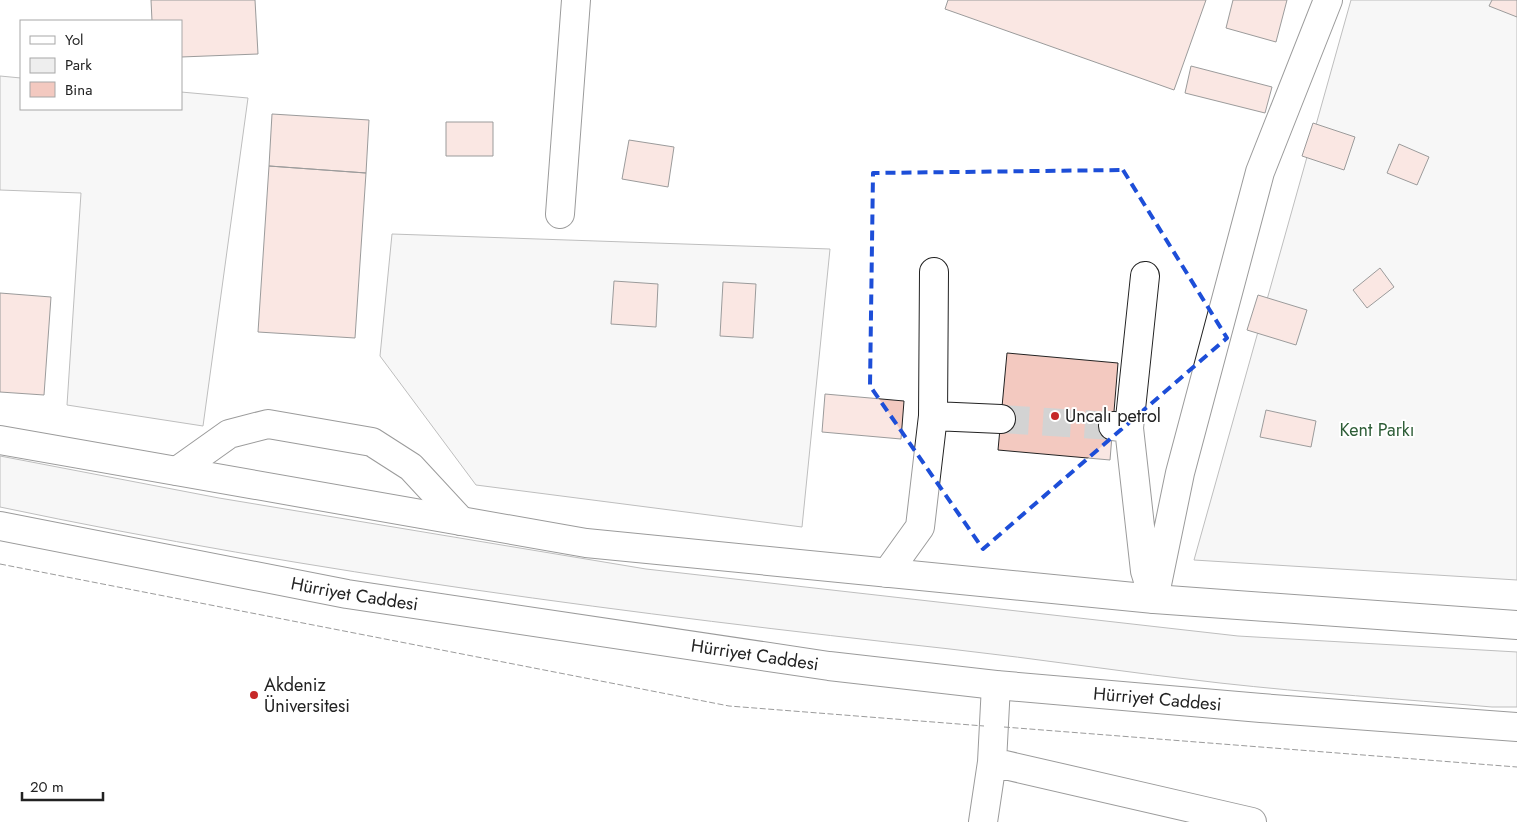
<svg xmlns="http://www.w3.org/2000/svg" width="1517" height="822" viewBox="0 0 1517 822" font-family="Jost,sans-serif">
<rect width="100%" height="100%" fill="#fff"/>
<path fill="#eee" stroke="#6f6f6f" d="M1351,0H1502L1517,5V580L1194,560Z
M0,76L21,78V109H181V92L248,98L203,426L67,405L81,193L0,190Z
M392,234L830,249L802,527L476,485L380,356Z
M0,456L219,498L646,569L1238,636L1517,652V707H1492C1401,699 1310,693 1220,683C1130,673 1040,659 950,649C632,614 313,573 0,507Z"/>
<path fill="#f3c9c0" stroke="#222" d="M151,0H255L258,54L181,57V21H152Z
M948,0H1206L1174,90L945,9Z
M1233,0H1287L1276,42L1226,28Z
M1492,0H1517V17L1489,6Z
M1191,66L1272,87L1265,113L1185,93Z
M272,114L369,120L366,173L269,166Z
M446,122H493V156H446Z
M1313,123L1355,137L1344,170L1302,156Z
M629,140L674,147L668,187L622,179Z
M1399,144L1429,157L1417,185L1387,173Z
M269,166L366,173L355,338L258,332Z
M1380,268L1394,287L1367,308L1353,290Z
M614,281L658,284L656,327L611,324Z
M723,282L756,284L753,338L720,336Z
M0,293L51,297L44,395L0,392Z
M1258,295L1307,310L1296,345L1247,330Z
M1007,353L1118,363L1110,460L998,450Z
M825,394L904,401L901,439L822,432Z
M1266,410L1316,421L1311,447L1260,437Z"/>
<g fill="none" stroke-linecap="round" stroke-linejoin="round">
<path stroke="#d3d3d3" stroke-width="28" stroke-dasharray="28 14" stroke-linecap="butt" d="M1001,419L1113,426"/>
<defs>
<path id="minor" d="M560,214L576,0
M933,416L934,272
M1113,426L1129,428L1145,571L1151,590
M1129,428L1145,276
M177,471L229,434L268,424L372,442L411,467L461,521
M887,573L920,527L933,416L1001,419
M1154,599L1180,473L1260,172L1328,0
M992,762L1252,822
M983,822L992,762L996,685"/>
<g id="highway">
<path d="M0,440L586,543L1154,599L1517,625"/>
<path id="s1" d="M0,526L347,594L829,666L996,685L1261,708L1517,727"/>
</g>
</defs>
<use href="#minor" stroke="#222" stroke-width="30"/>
<use href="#highway" stroke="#222" stroke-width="30"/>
<use href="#minor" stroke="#fff" stroke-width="28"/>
<use href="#highway" stroke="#fff" stroke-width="28"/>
<path stroke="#222" stroke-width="1" stroke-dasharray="6 2.5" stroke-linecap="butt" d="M0,564L729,706L984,726
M1004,727L1517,767"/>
</g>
<path d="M0 0H1517V822H0ZM1123,170L1227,338L983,549L870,386L873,173Z" fill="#fff" fill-opacity=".55" fill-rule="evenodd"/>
<path fill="none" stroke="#1d4ed8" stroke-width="4" stroke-dasharray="10 6" stroke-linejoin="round" d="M1123,170L1227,338L983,549L870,386L873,173Z"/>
<g fill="#c62828" stroke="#fff" stroke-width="2">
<circle cx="1055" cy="416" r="5"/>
<circle cx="254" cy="695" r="5"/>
</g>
<g text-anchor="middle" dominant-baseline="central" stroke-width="4" stroke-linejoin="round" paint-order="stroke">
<g font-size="18" fill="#222" stroke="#fff" text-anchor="start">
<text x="1065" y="416">Uncalı petrol</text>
<text x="264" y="685">Akdeniz<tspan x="264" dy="21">Üniversitesi</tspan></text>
</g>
<g font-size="18" fill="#2f5e38" stroke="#fff">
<text x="1377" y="430">Kent Parkı</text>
</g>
<g font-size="18" fill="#222" stroke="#fff">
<text stroke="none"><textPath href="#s1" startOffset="361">Hürriyet Caddesi</textPath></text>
<text stroke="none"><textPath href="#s1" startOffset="766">Hürriyet Caddesi</textPath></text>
<text stroke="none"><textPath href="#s1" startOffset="1171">Hürriyet Caddesi</textPath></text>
</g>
</g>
<rect x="20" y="20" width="162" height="90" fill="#ffffff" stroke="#a7a7a7"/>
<rect x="30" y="36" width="25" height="8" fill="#ffffff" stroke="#a7a7a7"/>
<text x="65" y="45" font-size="15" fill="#222222">Yol</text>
<rect x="30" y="58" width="25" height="15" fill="#eeeeee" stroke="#a7a7a7"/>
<text x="65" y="70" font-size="15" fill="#222222">Park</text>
<rect x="30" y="82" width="25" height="15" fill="#f3c9c0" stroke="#a7a7a7"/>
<text x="65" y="95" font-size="15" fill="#222222">Bina</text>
<path d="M22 792v8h81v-8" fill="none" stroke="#222222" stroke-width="2.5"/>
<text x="30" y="792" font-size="15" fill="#222222" stroke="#ffffff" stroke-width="4" paint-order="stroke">20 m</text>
</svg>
